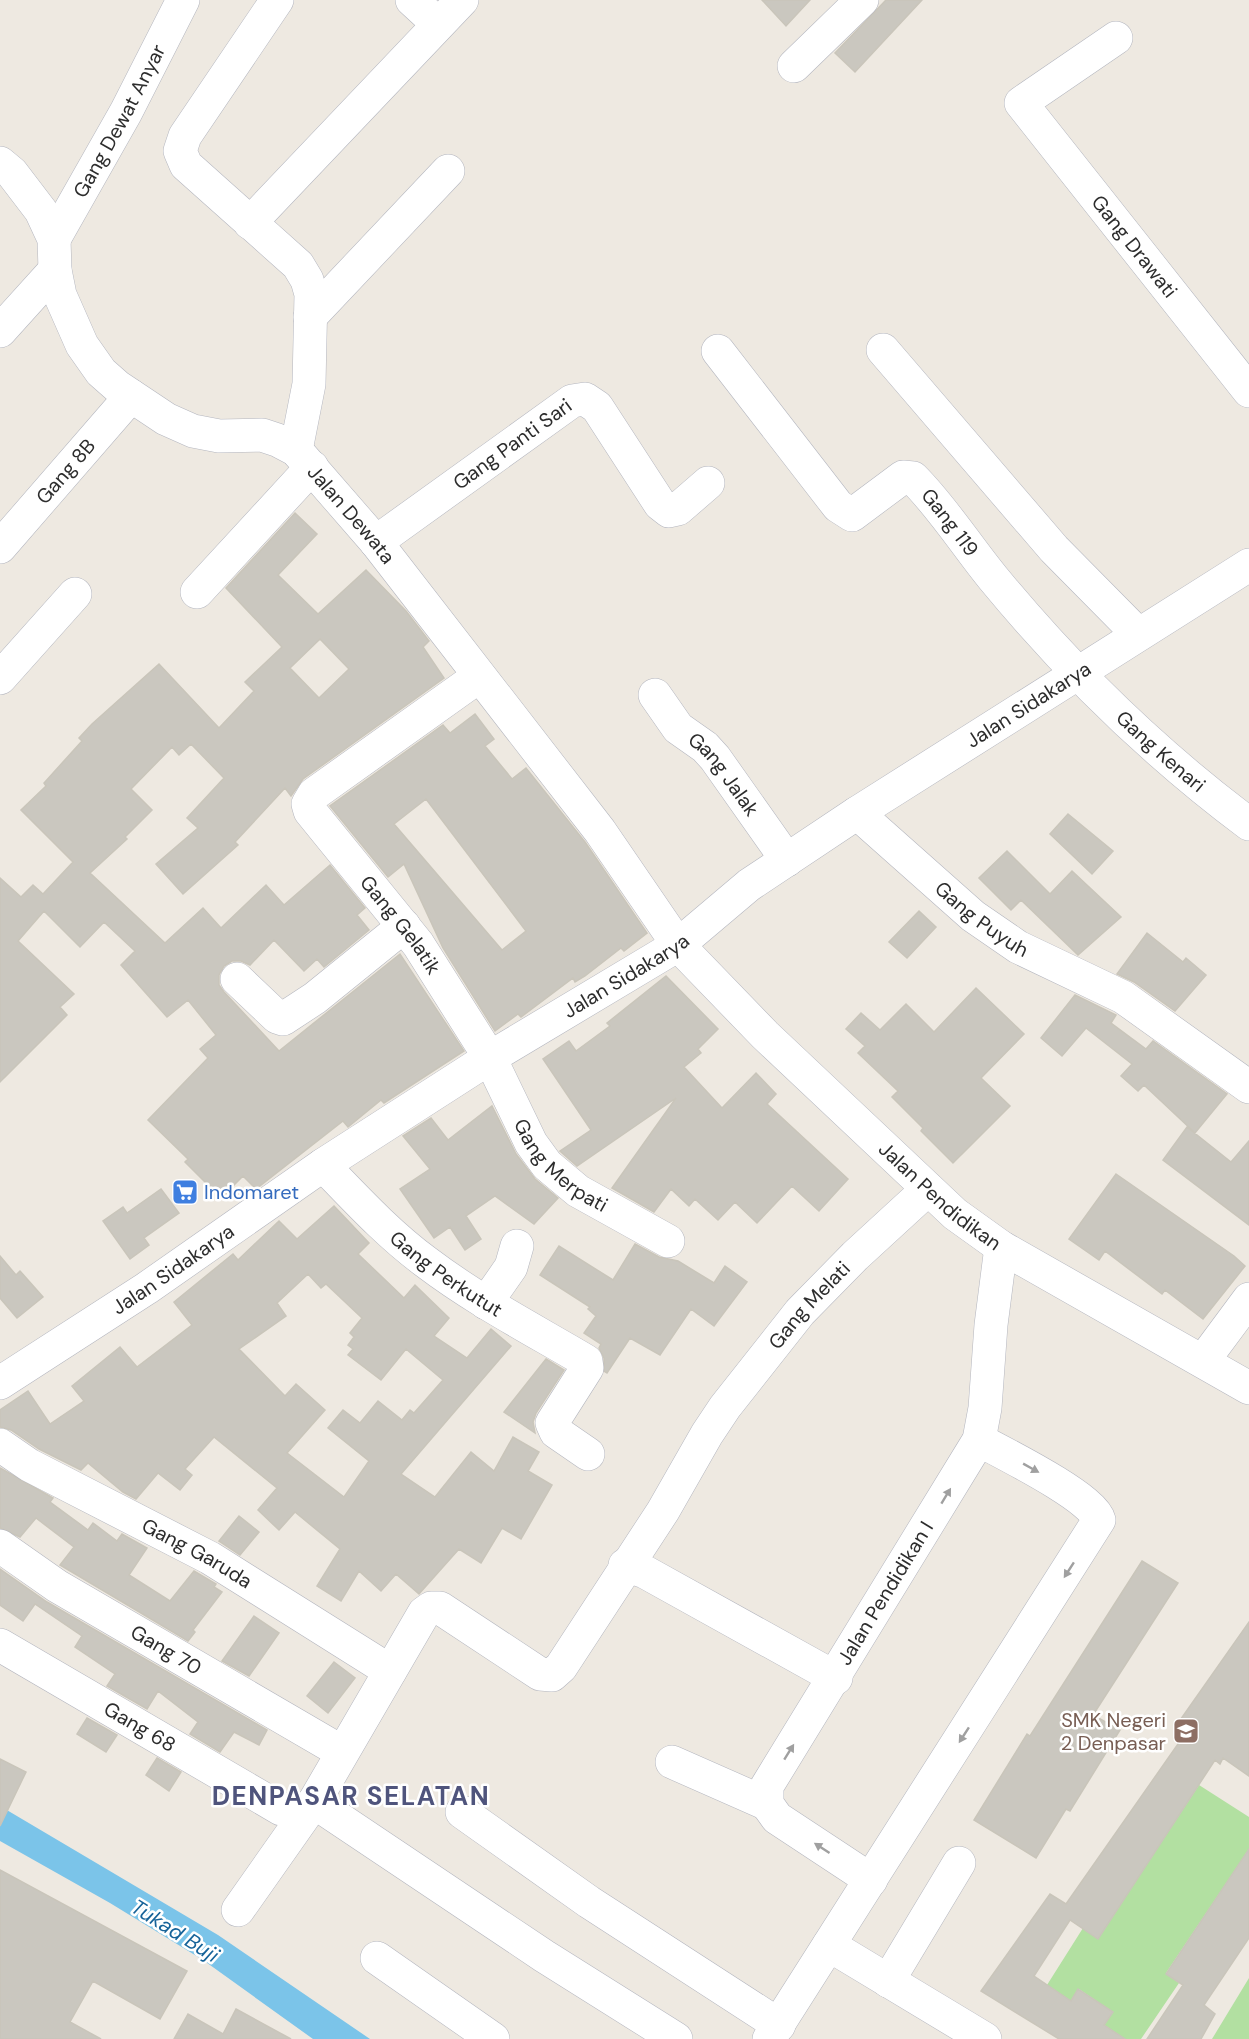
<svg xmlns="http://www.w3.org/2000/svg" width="1249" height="2039" viewBox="0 0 1249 2039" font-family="'DM Sans',sans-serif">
<rect width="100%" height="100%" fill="#eee9e1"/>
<path fill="#b2e0a1" d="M1199,1785L1249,1817V1849L1166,1973L1179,1983L1141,2039H1125L1104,2025L1112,2012L1079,1989L1071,2001L1047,1985L1083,1928L1098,1938Z
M1249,1978V2039H1212Z"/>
<path fill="#7bc4e9" d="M0,1806L218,1935L370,2039H313L203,1960L110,1903L0,1841Z"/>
<path fill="#cac7bf" stroke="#c9c5ba" stroke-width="1.5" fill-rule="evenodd" d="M762,0H810L786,26Z
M886,0H922L855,72L835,53Z
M295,513L317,534L278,575L318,614L366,570L406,611L429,641L423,647L444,678L303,779L291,796L285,788L235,842L238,845L183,894L156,864L198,828L187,818L224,778L191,744L179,755L172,747L131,789L152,810L125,837L127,839L90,873L165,943L203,908L221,928L266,885L284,905L330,865L365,908L357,915L369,930L324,967L317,959L304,971L274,940L250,965L241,961H232L224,966L219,975V985L224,992L279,1051L400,954L464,1051L384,1103L381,1100L348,1127L343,1121L256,1189L243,1176L221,1198L185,1162L188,1159L148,1120L208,1058L200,1049L216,1035L188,1000L167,1017L121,965L135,951L104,922L80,947L44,911L18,941L74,994L60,1007L67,1015L0,1082V878L21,897L33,885L43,894L73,862L21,810L46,786L44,783L82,741L79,738L92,724L159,664L219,728L254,691L245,682L282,647L226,588ZM320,639L349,669L319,698L290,668Z
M475,714L494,739L485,746L512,779L526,768L585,842L647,933L624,951L621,948L585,976L575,982L573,978L521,1017L518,1014L495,1031L443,948L404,864L388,877L330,806L443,725L450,733ZM426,799L526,931L502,950L394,824Z
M1068,814L1113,851L1092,874L1050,834Z
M1007,851L1050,894L1072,871L1121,917L1078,955L1021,900L1011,910L979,878Z
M919,911L936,927L907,958L889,942Z
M1147,933L1183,962L1186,958L1206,975L1175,1011L1134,982L1117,974Z
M666,976L718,1029L698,1049L701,1053L684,1067L722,1108L756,1073L776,1094L767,1104L848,1179L819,1211L792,1186L757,1223L735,1202L718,1220L695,1199L689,1206L671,1189L654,1212L612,1188L676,1098L577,1166L560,1151L591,1130L543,1059L569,1041L576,1051L610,1026L607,1023Z
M976,988L1024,1034L981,1078L1010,1106L953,1163L921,1131L923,1128L892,1097L898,1091L858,1053L865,1046L846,1029L861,1013L880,1030L906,1004L934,1032Z
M1075,995L1116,1015L1111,1023L1146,1049L1153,1041L1227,1094L1195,1133L1144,1085L1138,1091L1121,1076L1132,1064L1086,1028L1062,1056L1041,1038Z
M492,1106L516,1154L535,1179L558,1198L534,1224L495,1196L466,1216L481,1239L465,1250L450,1227L434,1238L400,1189L430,1169L403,1136L431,1118L448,1140Z
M1187,1127L1231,1162L1249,1141V1225L1163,1160Z
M1116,1174L1234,1256L1245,1266L1203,1319L1165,1290L1162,1294L1105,1251L1099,1260L1069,1239Z
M161,1189L179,1213L144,1238L149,1245L130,1259L103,1221L123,1207L127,1213Z
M334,1206L369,1243L358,1254L404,1298L415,1285L449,1318L434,1336L467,1358L491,1329L511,1346L401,1474L435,1497L471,1452L494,1471L513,1437L539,1452L528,1471L552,1485L521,1539L502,1528L481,1563L459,1549L419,1594L396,1574L381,1591L359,1571L341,1601L317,1586L340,1549L295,1512L279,1530L258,1510L277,1488L214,1437L185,1469L192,1475L180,1490L158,1473L136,1499L123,1492L88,1463L81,1470L39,1449L11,1430L0,1427V1410L28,1391L50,1424L84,1401L72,1386L120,1347L137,1367L192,1325L174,1302L233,1254L238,1260L279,1221L297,1239ZM308,1274L321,1288L326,1284L362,1318L350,1333L354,1337L348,1345L353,1349L348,1355L381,1380L406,1349L443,1380L414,1413L410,1410L402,1420L378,1401L360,1423L343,1410L328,1428L369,1461L344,1497L287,1453L325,1410L296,1384L285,1396L239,1349L286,1316L277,1303Z
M635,1244L659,1257L678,1261L714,1283L725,1266L747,1282L714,1326L691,1309L660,1355L630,1338L607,1373L604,1371V1358L599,1348L601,1344L584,1333L596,1316L588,1309L590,1307L540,1275L559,1246L613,1280Z
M0,1256L16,1275L20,1271L43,1297L17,1318L0,1298Z
M546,1359L564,1370L536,1413L533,1422L535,1433L504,1412Z
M0,1468L53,1498L50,1502L88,1530L93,1523L117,1541L122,1534L147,1548L129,1575L170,1601L194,1571L216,1584L214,1587L222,1592L193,1630L195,1632L188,1641L60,1565L74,1547L36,1518L20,1537L0,1528Z
M239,1516L259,1532L240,1555L219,1541Z
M1142,1561L1178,1583L1093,1715L1120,1730L1070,1811L1066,1809L1036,1858L974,1820L1027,1734L1030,1736Z
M0,1569L47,1602L267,1730L259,1745L234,1732L220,1752L190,1734L198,1722L158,1691L147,1709L107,1686L115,1674L75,1647L82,1636L35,1604L23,1621L0,1605Z
M254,1616L279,1633L249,1676L222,1661Z
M1249,1622V1776L1223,1758L1220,1764L1215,1760L1098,1939L1070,1920L1034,1976L1071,2001L1078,1989L1113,2012L1104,2025L1125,2039H1059L981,1991L1050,1894L1066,1904L1185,1734L1176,1726Z
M334,1662L355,1678L328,1713L307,1696Z
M87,1718L117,1735L106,1752L77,1734Z
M157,1758L181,1772L169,1791L146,1775Z
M0,1759L26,1772L0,1826Z
M1249,1849V1938L1204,2005L1215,2014L1201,2039H1147L1183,1985L1166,1974Z
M0,1870L187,1971L160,2019L93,1981L70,2022L101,2039H0Z
M236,2009L291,2039H174L188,2014L223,2034Z"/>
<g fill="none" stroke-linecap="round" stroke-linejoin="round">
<defs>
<g id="minor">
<path d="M277,0L185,136L180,151L186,165L298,265L307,280L311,294L309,384L296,450"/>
<path d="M412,0L438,24"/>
<path id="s1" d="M1116,38L1021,103L1249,391"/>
<path d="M794,66L862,0"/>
<path id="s2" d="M0,163L12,173L41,211L54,239L55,270L60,295L82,345L101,372L118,387L166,419L193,431L219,436L262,435L277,440L296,450L376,542L600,831L678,945L765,1035L955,1214L1001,1247L1249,1388"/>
<path d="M250,223L462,0"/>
<path id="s3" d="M54,239L126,112L183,0"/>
<path d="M310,317L448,171"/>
<path d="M0,331L55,270"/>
<path d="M883,350L1054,549L1138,634"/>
<path id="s4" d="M718,351L838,506L852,515L903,477L913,478C943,508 966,545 993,578C1068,669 1154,753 1249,824"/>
<path id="s5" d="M376,542L572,401L585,399L597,407L660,504L669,511L678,509L708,483"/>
<path id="s6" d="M0,547L131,396"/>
<path d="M197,592L312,467"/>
<path id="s7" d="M478,677L314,794L308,804L310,811L418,944L490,1058L531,1143L547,1165L578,1191L668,1241"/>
<path d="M0,678L75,594"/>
<path id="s8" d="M655,695L678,728L705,747L715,758L787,860"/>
<path id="s9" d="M857,813L973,916L1018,947L1123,997L1249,1087"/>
<path d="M237,979L277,1017L283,1019L315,998L404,926"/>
<path id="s10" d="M323,1165C356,1199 388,1234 426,1262C476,1300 532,1329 586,1361L587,1368L552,1423L556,1432L588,1454"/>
<path d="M486,1303L511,1267L517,1246"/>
<path d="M1203,1361L1249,1299"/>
<path id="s11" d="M0,1383L147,1288L323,1165L491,1057L678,945L749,885L857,813L1249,565"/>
<path id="s12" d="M0,1445L29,1465L210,1558L390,1671"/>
<path id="s13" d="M0,1546L57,1586L335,1748"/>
<path d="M625,1565L645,1572L836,1678"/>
<path id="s14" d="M0,1645L281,1809"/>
<path d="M672,1762L767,1804"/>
<path d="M314,1802L544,1956L676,2039"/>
<path d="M462,1812L589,1902L779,2025"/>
<path id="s15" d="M871,1880L777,1818L767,1804V1786L979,1440L985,1408L991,1325L1001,1247"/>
<path id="s16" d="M238,1910L314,1802L424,1613L431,1608H440L540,1674L552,1675L561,1667L663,1511L707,1434L725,1407L800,1312L855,1256L928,1189"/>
<path d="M829,1945L985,2039"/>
<path d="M377,1958L493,2039"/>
<path d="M888,1981L959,1863"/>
<path d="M769,2039L1099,1520C1094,1498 1003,1453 979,1440"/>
</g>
</defs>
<use href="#minor" stroke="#b4b6bf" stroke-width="34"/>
<use href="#minor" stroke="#fff" stroke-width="33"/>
</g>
<defs><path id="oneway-solid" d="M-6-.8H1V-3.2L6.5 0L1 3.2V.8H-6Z" transform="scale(1.5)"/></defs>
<g fill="#a0a0a0">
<use href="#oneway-solid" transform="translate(1031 1468) rotate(29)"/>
<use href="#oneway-solid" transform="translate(946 1496) rotate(-59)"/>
<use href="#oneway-solid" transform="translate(1069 1570) rotate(123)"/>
<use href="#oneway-solid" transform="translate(964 1735) rotate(123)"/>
<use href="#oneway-solid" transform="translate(789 1752) rotate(-58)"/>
<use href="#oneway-solid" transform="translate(822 1848) rotate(-147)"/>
</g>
<defs>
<symbol id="supermarket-square" viewBox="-11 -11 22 22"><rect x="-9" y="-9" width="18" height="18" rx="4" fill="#3f7fe0" stroke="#fff"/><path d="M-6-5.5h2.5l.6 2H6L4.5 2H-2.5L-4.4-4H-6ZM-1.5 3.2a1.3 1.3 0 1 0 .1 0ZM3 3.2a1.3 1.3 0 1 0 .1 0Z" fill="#fff"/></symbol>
<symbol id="school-square" viewBox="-11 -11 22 22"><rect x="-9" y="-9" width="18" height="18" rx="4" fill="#8d6e63" stroke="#fff"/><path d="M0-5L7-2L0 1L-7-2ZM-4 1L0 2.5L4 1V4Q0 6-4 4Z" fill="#fff"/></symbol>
</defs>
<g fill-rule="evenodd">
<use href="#supermarket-square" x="170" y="1177" width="30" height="30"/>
<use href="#school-square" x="1171" y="1716" width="30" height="30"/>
</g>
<g text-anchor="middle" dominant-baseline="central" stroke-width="5" stroke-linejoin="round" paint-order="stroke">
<g font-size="20" fill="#2d2d2d" stroke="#fff">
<text stroke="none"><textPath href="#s3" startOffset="135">Gang Dewat Anyar</textPath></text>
<text stroke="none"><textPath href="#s1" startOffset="298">Gang Drawati</textPath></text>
<text stroke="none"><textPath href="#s5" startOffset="168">Gang Panti Sari</textPath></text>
<text stroke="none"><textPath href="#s6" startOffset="100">Gang 8B</textPath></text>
<text stroke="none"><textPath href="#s2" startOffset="540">Jalan Dewata</textPath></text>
<text stroke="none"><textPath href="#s4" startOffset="344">Gang 119</textPath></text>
<text stroke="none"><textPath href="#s11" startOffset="1233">Jalan Sidakarya</textPath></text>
<text stroke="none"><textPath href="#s4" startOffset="656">Gang Kenari</textPath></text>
<text stroke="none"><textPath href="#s8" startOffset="106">Gang Jalak</textPath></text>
<text stroke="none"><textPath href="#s9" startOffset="164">Gang Puyuh</textPath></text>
<text stroke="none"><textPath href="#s7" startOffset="366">Gang Gelatik</textPath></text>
<text stroke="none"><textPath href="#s11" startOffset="747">Jalan Sidakarya</textPath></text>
<text stroke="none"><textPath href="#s7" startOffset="658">Gang Merpati</textPath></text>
<text stroke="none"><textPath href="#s2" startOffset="1444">Jalan Pendidikan</textPath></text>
<text stroke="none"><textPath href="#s11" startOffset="207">Jalan Sidakarya</textPath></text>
<text stroke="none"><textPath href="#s10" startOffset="165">Gang Perkutut</textPath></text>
<text stroke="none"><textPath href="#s16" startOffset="952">Gang Melati</textPath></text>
<text stroke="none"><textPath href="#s12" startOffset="225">Gang Garuda</textPath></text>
<text stroke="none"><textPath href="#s15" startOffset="374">Jalan Pendidikan I</textPath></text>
<text stroke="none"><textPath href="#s13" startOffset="196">Gang 70</textPath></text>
<text stroke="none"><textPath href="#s14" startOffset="162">Gang 68</textPath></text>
</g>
<g font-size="20" fill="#366cbe" stroke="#fff" text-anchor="start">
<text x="204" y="1192">Indomaret</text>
</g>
<g font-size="20" fill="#785e54" stroke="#fff" text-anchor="end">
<text x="1166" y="1720">SMK Negeri<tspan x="1166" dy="23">2 Denpasar</tspan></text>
</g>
<g font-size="21" font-style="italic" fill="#166399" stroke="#fff">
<text transform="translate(175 1931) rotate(32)">Tukad Buji</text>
</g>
<g font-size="26" font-weight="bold" letter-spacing="1.5" fill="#4f547c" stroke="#fff">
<text x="351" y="1796">DENPASAR SELATAN</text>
</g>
</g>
</svg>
